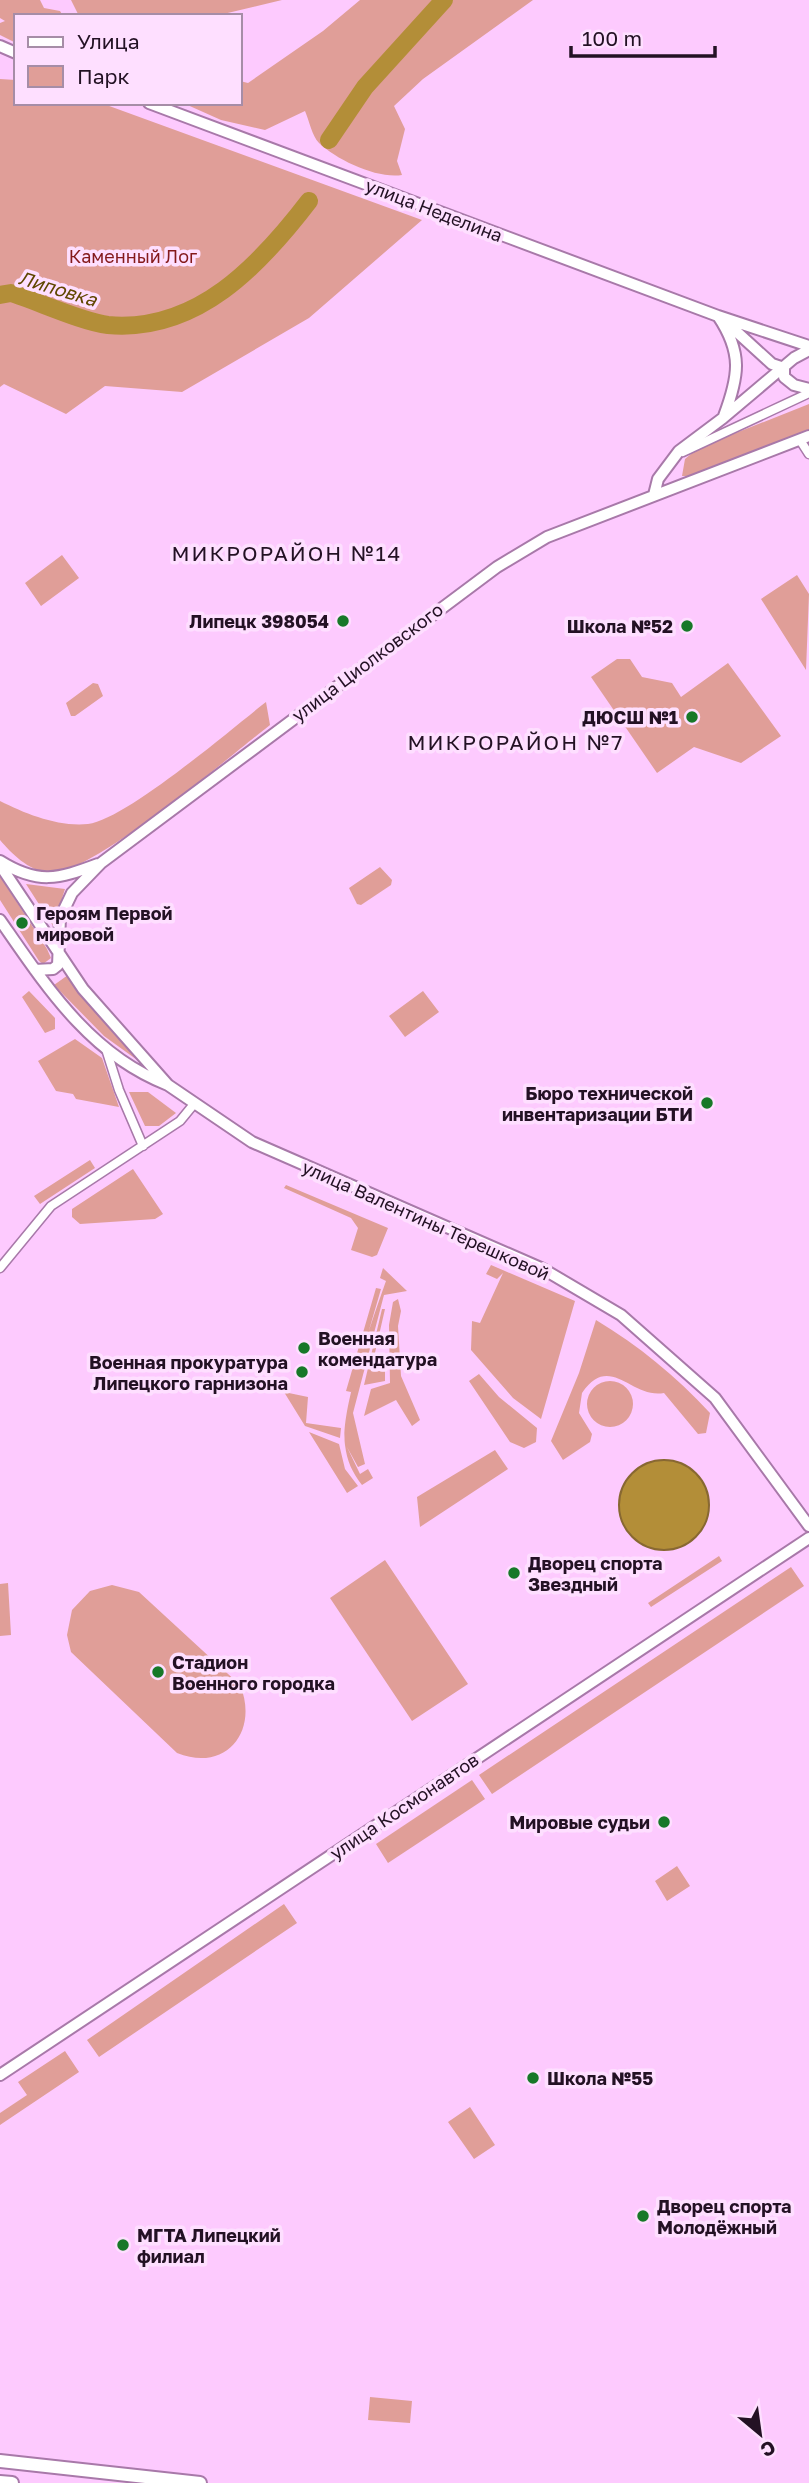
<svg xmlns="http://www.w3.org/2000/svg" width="809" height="2483" viewBox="0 0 809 2483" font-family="'Golos Text',sans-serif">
<rect width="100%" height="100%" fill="#fdcafe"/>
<path fill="#e09e98" d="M0,0H40L44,8L60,11L63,16H16V43L0,35V23L5,21L0,18Z
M71,0H282L215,16H79Z
M360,0H533L423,79L394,106L405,129L397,161L402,175C377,179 337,160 319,143C312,136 309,120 305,111L265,130L221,120L183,103H240V81L248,83L323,31Z
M0,79L16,80V103H101L422,220L309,318L182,392L105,386L66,414L4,384L0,387Z
M809,404V430L690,476H682L685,459L698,448Z
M62,555L79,578L41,606L25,583Z
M797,575L809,594L806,670L761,599Z
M617,659H630L642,677L672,683L681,697L728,663L781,736L741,763L694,747L657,773L591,677Z
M93,683L98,684L103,696L75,716H71L66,703Z
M266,702L270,725C231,755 90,877 48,873C28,870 12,854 0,840V801C26,814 58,827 88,824C127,819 231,729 266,702Z
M380,867L392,880L391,885L361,905L357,904L349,888Z
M0,876L47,949L51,958L43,964L39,961L0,900Z
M26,884L65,889L53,926Z
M68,975L114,1034L151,1070L104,1036L54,985Z
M29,991L55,1018V1029L45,1033L22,997Z
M423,991L439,1012L405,1037L389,1016Z
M75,1039L102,1058L119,1107L76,1099L73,1094L56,1091L38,1061Z
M129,1092H148L176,1113L159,1126H145Z
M90,1160L95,1168L40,1204L34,1196Z
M133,1169L163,1214L155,1219L80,1224L72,1217V1209Z
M286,1185L388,1228L377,1255L372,1257L351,1250L358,1228L351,1218L284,1188Z
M491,1265L575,1301L541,1419L513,1398L471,1350L472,1321L480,1323L503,1273L497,1279L486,1274Z
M383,1268L407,1291L384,1295L353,1413L365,1464L358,1467L347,1447L360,1474L368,1469L373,1478L362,1485C352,1472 347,1461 345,1445C340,1410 373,1318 386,1281L380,1278Z
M376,1288L381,1289L351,1392L346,1391Z
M398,1299L401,1311L398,1326L401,1376L420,1420L412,1426L396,1400L364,1416L371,1389L390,1383L389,1325L393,1302Z
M382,1309H385L374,1357H385V1381L364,1385Z
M596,1320C639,1346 676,1376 710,1413L706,1433L698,1434L664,1393C631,1399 610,1352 582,1393L579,1413L592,1434L590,1442L563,1460L551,1441L579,1373Z
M479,1374L499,1397L537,1428L536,1442L524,1448L510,1442L469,1381Z
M587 1404a23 23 0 1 1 46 0a23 23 0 1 1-46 0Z
M284,1392L308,1397L306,1423L341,1428L340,1438L305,1426Z
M309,1432L339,1444L345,1469L358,1486L347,1493Z
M495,1450L508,1469L420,1527L417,1497Z
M719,1556L722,1561L651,1607L648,1603Z
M385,1560L468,1684L412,1721L330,1598Z
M791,1567L804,1586L492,1794L479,1775Z
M8,1583L11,1635L0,1636V1584Z
M112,1585L139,1592L240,1685C259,1730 227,1773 177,1753L71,1652L67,1635L72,1610L90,1591Z
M472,1780L485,1799L388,1863L376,1844Z
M677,1866L690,1886L667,1901L655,1881Z
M284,1904L297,1923L99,2057L87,2040Z
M65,2051L79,2072L0,2125V2113L27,2095L18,2082Z
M470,2107L495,2145L474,2159L448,2122Z
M370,2397L412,2401L410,2423L368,2420Z"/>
<path fill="#b38e38" stroke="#886832" stroke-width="2" d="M619 1505a45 45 0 1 1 90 0a45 45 0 1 1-90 0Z"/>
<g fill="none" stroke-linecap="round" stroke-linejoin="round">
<path stroke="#b38e38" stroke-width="18" d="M329,140L365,87L444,0
M0,295L11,293C37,301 82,322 108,325C197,333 260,265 309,201"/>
<defs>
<path id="street" d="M800,440L809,454
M683,452L809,393
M106,1049L119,1090L143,1146
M0,1268L51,1206L180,1121L194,1104"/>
<path id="secondary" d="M0,46L16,53
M149,103L718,316L809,346
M718,316C743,353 739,376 724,416
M727,323L772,364L784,368
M784,368V377L794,385L809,389
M654,495L658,479L679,451L723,418L794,358L809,350
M0,861C38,885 58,879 98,864
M0,865L83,989L168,1085L252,1142L543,1269L621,1315L715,1398L809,1526
M0,920C46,986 90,1055 168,1085
M35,970L53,969L58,965L60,918L72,893L101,863L497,567L547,537L809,436
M0,2075L809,1538"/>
<path id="primary" d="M0,2461L200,2483
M0,2482L12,2483"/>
</defs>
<use href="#street" stroke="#a879a9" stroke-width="11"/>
<use href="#secondary" stroke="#a879a9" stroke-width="14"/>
<use href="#primary" stroke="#a879a9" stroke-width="16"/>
<use href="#street" stroke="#fff" stroke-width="8"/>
<use href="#secondary" stroke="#fff" stroke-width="10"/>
<use href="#primary" stroke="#fff" stroke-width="12"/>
</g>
<g fill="#177828" stroke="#fedfff" stroke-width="2.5">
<circle cx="343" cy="621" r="7"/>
<circle cx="687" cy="626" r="7"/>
<circle cx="692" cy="717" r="7"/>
<circle cx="22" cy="923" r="7"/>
<circle cx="707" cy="1103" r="7"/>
<circle cx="304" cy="1348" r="7"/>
<circle cx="302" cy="1372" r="7"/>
<circle cx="514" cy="1573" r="7"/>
<circle cx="158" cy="1672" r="7"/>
<circle cx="664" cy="1822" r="7"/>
<circle cx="533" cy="2078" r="7"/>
<circle cx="643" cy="2216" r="7"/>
<circle cx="123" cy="2245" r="7"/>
</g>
<g text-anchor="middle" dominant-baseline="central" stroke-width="7" stroke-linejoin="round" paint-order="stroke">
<g font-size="18" fill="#231124" stroke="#fedfff">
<text transform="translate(434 210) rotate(21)">улица Неделина</text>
<text transform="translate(367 662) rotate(-37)">улица Циолковского</text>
<text transform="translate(426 1220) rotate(24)">улица Валентины Терешковой</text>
<text transform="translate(404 1806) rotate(-34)">улица Космонавтов</text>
</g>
<g font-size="18" fill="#84191b" stroke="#fedfff">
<text x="133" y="256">Каменный Лог</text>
</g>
<g font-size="18" font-weight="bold" fill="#231124" stroke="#fedfff" text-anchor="start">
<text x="329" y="621" text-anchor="end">Липецк 398054</text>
<text x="673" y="626" text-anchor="end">Школа №52</text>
<text x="678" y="717" text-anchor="end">ДЮСШ №1</text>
<text x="36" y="913">Героям Первой<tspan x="36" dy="21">мировой</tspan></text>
<text x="693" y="1093" text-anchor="end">Бюро технической<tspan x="693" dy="21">инвентаризации БТИ</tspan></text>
<text x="318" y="1338">Военная<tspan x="318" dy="21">комендатура</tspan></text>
<text x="288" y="1362" text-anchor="end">Военная прокуратура<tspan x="288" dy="21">Липецкого гарнизона</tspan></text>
<text x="528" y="1563">Дворец спорта<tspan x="528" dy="21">Звездный</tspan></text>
<text x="172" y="1662">Стадион<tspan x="172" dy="21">Военного городка</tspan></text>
<text x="650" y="1822" text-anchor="end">Мировые судьи</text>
<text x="547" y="2078">Школа №55</text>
<text x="657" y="2206">Дворец спорта<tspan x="657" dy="21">Молодёжный</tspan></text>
<text x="137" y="2235">МГТА Липецкий<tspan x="137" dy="21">филиал</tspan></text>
</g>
<g font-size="19" font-style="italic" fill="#5f4600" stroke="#fedfff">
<text transform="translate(58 288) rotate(17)">Липовка</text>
</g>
<g font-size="21" letter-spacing="2" fill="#231124" stroke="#fedfff">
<text x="287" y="553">МИКРОРАЙОН №14</text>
<text x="516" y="742">МИКРОРАЙОН №7</text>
</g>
</g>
<rect x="14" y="14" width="228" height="91" fill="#fedfff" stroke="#a68da7" stroke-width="2"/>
<rect x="28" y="37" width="35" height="10" fill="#ffffff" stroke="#a68da7" stroke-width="2"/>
<text x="77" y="49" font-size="21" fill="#231124">Улица</text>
<rect x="28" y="66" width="35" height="21" fill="#e09e98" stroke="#a68da7" stroke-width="2"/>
<text x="77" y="84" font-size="21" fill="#231124">Парк</text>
<g transform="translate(760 2434) rotate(151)" stroke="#fedfff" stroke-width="5" paint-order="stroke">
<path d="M0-5L12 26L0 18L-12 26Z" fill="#231124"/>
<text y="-10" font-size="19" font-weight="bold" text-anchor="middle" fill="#231124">С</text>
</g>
<path d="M571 46v10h144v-10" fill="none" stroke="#231124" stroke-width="3.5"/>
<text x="582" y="46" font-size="21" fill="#231124" stroke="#fedfff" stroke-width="5" paint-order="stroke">100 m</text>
</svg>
